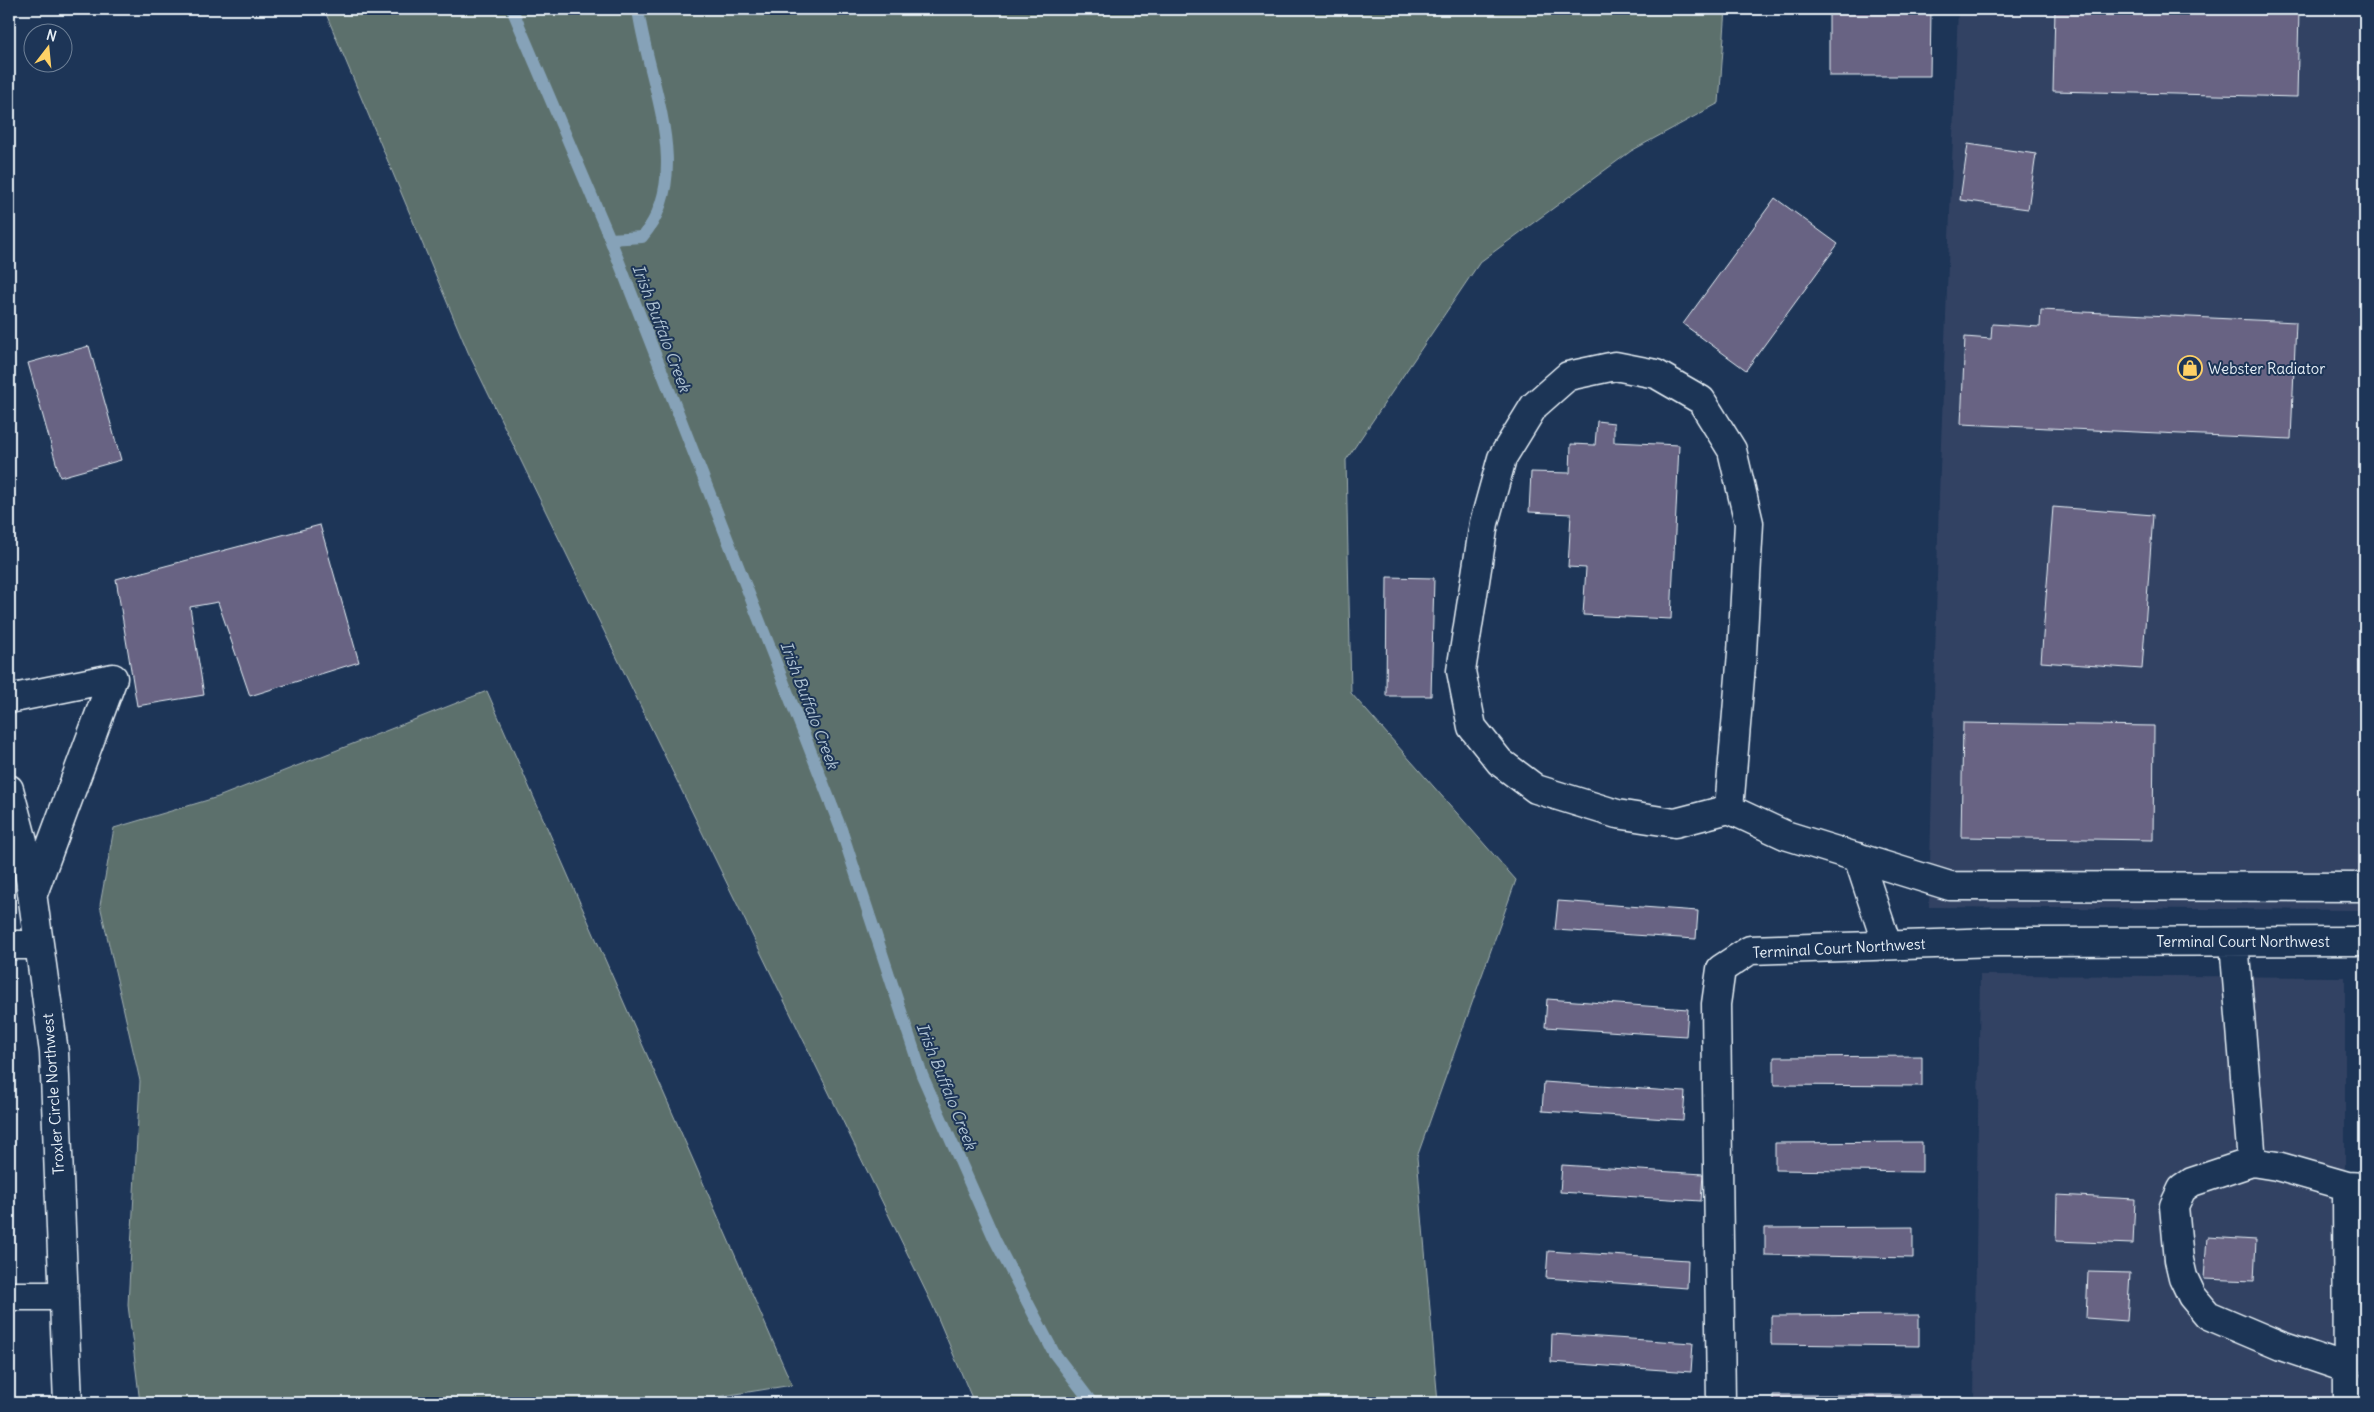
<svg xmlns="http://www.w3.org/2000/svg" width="2374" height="1412" viewBox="0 0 2374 1412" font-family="Delius,sans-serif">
<rect width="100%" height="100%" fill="#1d3557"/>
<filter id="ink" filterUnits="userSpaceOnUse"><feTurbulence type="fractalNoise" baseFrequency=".02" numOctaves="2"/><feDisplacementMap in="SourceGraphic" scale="10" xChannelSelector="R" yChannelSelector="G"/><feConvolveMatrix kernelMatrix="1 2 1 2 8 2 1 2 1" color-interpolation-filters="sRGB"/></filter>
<g filter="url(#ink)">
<path fill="#334364" d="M1958,9H2365V780L2363,910L1929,907L1939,496Z
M1980,975L2345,977V1403H1974Z"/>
<path fill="#5c706c" stroke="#a2b0b2" d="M324,9H1726L1719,103L1631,151L1480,262L1346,460L1351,693L1516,880L1417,1157L1438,1403H974L932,1304L468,352Z
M487,691L792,1385L680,1403H140L128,1305L140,1081L100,905L114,828L218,797Z"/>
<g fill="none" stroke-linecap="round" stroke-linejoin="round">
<path stroke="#86a2b8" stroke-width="12" d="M512,9L610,239L841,829L922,1075L995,1240L1054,1353L1092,1403
M610,239L642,237C696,175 647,79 638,9"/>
</g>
<path fill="#676483" stroke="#e8f1f8" d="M1829,9H1931L1930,76H1829Z
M2055,9H2299L2297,97L2053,91Z
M1968,144L2036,154L2028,209L1960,200Z
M1775,198L1838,244L1746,370L1683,324Z
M2041,310L2296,322L2291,439L1961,424L1965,337L1991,339L1992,324L2040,327Z
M89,346L121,460L60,477L28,363Z
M1597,421L1614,423V442L1679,445L1671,619L1583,615L1586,568L1568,567L1571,514L1529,512L1531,472L1570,473L1571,444L1595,445Z
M2053,507L2153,515L2142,669L2041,662Z
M320,525L359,662L250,696L218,602L190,607L204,695L137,706L116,579Z
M1387,577L1434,578L1431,696H1386Z
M1963,723L2154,726L2153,840L1961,837Z
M1558,901L1698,911L1696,939L1555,930Z
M1547,999L1688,1009L1686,1036L1545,1027Z
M1922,1056V1086L1774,1085V1057Z
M1544,1082L1685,1092L1683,1120L1542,1111Z
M1922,1142V1172L1775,1170V1143Z
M1562,1165L1703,1174L1701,1201L1560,1192Z
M2057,1195L2135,1199L2133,1244L2056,1241Z
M1913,1227V1258L1765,1255V1228Z
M2207,1237L2256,1240L2254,1281L2204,1279Z
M1548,1251L1688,1260L1687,1288L1546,1278Z
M2088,1272L2130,1273L2127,1321L2086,1318Z
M1919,1315V1346L1771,1344V1316Z
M1552,1334L1693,1343L1691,1372L1551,1362Z
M1773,1395H1920V1403H1773Z"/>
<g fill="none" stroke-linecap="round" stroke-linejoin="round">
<defs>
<path id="minor" d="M9,699L113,678L34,891
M9,789L27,857L54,1052L68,1403
M1729,809L1675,823L1617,814L1536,789L1500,762L1472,727L1461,671L1484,523L1502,458L1534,406L1568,376L1615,366L1656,374L1701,400L1732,450L1749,523L1742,653L1729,809L1785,835L1950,886L2365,887
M1858,857L1887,945
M2234,942L2252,1162
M9,945H39
M2347,1186L2348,1403
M9,1296H64
M2346,1368L2281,1346L2208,1315L2192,1296L2183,1277L2179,1260L2174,1206L2182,1189L2192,1182L2252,1162L2277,1166L2347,1186L2365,1187
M1721,1403L1716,1004L1721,969L1750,950L1997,942L2365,941"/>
</defs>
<use href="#minor" stroke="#e8f1f8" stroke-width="31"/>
<use href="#minor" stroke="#1d3557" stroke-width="28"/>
</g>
</g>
<defs>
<symbol id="shop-ring" viewBox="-11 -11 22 22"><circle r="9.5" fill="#1d3557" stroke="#ffd166" stroke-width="1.5"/><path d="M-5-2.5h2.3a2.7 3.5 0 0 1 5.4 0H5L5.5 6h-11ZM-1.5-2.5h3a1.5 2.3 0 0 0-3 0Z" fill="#ffd166"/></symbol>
</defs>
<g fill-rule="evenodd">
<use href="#shop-ring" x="2176" y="354" width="28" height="28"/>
</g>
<g text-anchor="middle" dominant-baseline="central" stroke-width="4" stroke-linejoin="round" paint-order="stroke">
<g font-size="15" fill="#e8f1f8" stroke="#1d3557" text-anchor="start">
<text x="2208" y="368">Webster Radiator</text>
</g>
<g font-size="15" fill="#e8f1f8" stroke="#1d3557">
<text x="2243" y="941">Terminal Court Northwest</text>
<text transform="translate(1839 948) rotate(-3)">Terminal Court Northwest</text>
<text transform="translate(53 1094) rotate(-94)">Troxler Circle Northwest</text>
</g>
<g font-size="16" font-style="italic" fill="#afc3d3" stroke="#1d3557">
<text transform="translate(662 328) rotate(69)">Irish Buffalo Creek</text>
<text transform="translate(810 705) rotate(69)">Irish Buffalo Creek</text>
<text transform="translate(947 1086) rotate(68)">Irish Buffalo Creek</text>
</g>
</g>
<rect width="2374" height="1412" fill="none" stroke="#1d3557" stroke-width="30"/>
<rect x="15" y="15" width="2344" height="1382" fill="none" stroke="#e8f1f8" stroke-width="2" filter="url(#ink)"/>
<g transform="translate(48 48) rotate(16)"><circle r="24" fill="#1d3557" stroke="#6e8097"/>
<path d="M0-4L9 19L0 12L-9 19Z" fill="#ffd166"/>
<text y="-8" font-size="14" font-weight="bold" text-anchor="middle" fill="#e8f1f8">N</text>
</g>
</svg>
